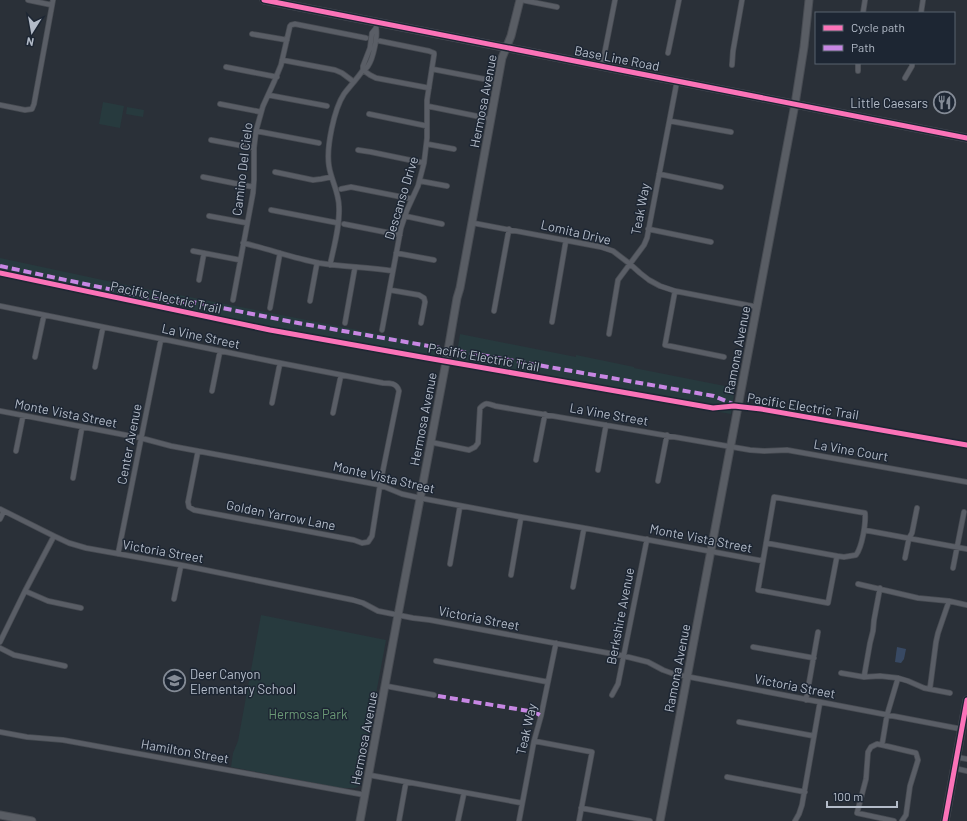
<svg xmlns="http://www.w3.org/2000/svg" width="967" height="821" viewBox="0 0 967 821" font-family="Barlow,sans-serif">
<rect width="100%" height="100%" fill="#2a3038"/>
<path fill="#273a3e" d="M103,102L124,106L120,128L99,124Z
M127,107L144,110L143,117L126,114Z
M0,258L173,295L174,294L440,346L437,362L287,336L0,276Z
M460,334L576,357V355L634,367V368L735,388L731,414L455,366Z
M261,615L386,640L359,786L355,788H341L231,767L233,753L238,741Z"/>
<path fill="#384963" d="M897,647L906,649L904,659L901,663L895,662Z"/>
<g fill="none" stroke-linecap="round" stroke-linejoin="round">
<defs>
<path id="street" d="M28,0L52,5
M522,0L557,7
M863,13L865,0
M921,13L923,0
M252,34L287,40
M380,41L429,51L434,53V55L427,100V138L424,163L418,186L407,210L401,228L382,330
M668,53L679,0
M282,60L335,70L342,73L354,82
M858,63V71
M732,65L733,51L742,0
M602,66L615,0
M226,67L277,77
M432,69L484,79
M363,70L370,75L376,78L429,88
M363,70C364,70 368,67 368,66C373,59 378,36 376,28
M905,78L912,66V63
M268,95L327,106
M220,104L261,112
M0,105L25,110L32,109L34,104L53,0
M427,106L491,119
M369,114L427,126
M670,121L731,132
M256,131L319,143
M211,140L254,148
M427,144L454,149
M358,150L371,152L424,163
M275,172L313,180L321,179L331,177
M659,174L721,187
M203,177L253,187
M420,181L447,186
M341,189L351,187L412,199
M271,210L338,223
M209,216L247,223
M405,216L442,224
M473,223L601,247L613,251L630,264L640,273L649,280L660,286L675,291L757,307
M344,224L400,235
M648,229L711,242
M243,243C269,249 293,258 319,263C343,267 368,267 393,271
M193,251L240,260
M396,253L434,260
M330,265C334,246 340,226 339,207C339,192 331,180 329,166C326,148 334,109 344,94C350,86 357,79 363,70V66L370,48L372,33L376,28L377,22
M199,280L204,253
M390,290L419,295L424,298L425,302L421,323
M675,291L665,345L724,357
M233,300L253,193L254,180V148L256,131L263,106L274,82L281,65L290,26L291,25L295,24L366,38
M310,301L317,263
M0,306L280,363L383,383C390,383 397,383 399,391L380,485L372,536L368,542L362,543L354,540L194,510L189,507L188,502L198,451
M270,308L280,253
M494,311L509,229
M552,322L566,240
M345,323L355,267
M609,334L618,280L644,245L647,238L677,81
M35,357L44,315
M95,367L103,327
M212,391L220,351
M272,403L280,363
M0,411L141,438L171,446L380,485L402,494L420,498L521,517L584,528L763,561
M333,413L341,375
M430,442L469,450L475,447L478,443L480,408C486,402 487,403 495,406L750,450L764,451L787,450L967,482
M16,451L23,416
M536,460L545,414
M598,470L606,425
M73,478L82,427
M658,481L667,435
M0,509L54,536L69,543L86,548L181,565L353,600L363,603L378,611L413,618L430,620L624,656L648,662L663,670L674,674L961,729
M0,519L4,511
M864,530L967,549
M766,543L837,556L844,557L856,555C862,547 866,524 865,513L774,497L758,590L828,603L837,556
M118,554L161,339
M905,558L909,538L912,533L917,508
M450,564L460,506
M953,568L964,512
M511,575L521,517
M858,584L918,598L949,601L967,605
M573,587L584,528
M25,591L48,601L81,608
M174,599L181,565
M0,642L25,591L54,536
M753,647L814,658
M0,648L14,655L65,666
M436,661L548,682
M841,673L864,677L880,676L898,678L908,681L924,688L950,693
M864,677L870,643L873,631L874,620L880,588
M386,686L434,695
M930,688L936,642L938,633L949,601
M612,695L618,684L647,539
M806,700L818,632
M739,722L814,736
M0,732L27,737L63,740L365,795
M534,741L592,752L579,821
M882,745L887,715L898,678
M956,757L967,759
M954,768L967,771
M369,775L522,803
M727,777L805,792
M581,808L650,821
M399,821L406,782
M458,821L464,793
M519,821L534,741L541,716L556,643
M795,821L799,814L802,805L820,702
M894,821L857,813L866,779L868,752L871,747L877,744L882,745L916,753L918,760L910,786L906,815L902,821"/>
<path id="secondary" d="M0,815L32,821
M360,821L398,615L446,362L457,298L460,288L502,58L511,36L520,0
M660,821L795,104L804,47L809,0
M945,821L967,700"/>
<path id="primary" d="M264,0L967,138"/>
</defs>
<use href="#street" stroke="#484c53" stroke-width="6"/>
<use href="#secondary" stroke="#484c53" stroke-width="9"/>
<use href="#primary" stroke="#484c55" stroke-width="9"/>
<use href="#street" stroke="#5a5e66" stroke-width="4.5"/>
<use href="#secondary" stroke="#595d64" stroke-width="7"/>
<use href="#primary" stroke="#5c6168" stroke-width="7"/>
<path stroke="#c787e3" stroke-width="4" stroke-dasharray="8 4" stroke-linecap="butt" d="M0,266L170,302H192L298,323L440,348
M458,351L714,396L733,404
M438,696L535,712L541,716"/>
<defs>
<path id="cycleway" d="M264,0L967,138
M0,273L270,330L427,358L713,408L734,406L761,409L967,445
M945,821L967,700"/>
</defs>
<use href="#cycleway" stroke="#1d2633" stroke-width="8"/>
<use href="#cycleway" stroke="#fb73b8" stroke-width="5"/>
</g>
<defs>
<symbol id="restaurant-ring" viewBox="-11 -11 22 22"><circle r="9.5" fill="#1d2633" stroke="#848b96" stroke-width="1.5"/><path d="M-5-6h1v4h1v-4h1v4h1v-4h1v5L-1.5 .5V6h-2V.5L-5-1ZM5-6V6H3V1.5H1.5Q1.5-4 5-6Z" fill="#848b96"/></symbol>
<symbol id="school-ring" viewBox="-11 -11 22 22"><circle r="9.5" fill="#1d2633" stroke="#848b96" stroke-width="1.5"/><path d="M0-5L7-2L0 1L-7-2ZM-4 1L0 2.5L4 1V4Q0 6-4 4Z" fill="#848b96"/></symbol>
</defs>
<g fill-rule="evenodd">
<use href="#restaurant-ring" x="932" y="90" width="25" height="25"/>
<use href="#school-ring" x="162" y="668" width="25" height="25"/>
</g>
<g text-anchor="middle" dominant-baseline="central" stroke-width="3" stroke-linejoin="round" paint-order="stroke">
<g font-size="13" fill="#b4bcc9" stroke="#1d2633">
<text transform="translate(617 58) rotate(11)">Base Line Road</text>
<text transform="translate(483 101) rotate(-79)">Hermosa Avenue</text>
<text transform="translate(242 169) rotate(-83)">Camino Del Cielo</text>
<text transform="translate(401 198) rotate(-73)">Descanso Drive</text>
<text transform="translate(640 209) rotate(-79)">Teak Way</text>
<text transform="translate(576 232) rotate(13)">Lomita Drive</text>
<text transform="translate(166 297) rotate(12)">Pacific Electric Trail</text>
<text transform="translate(201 336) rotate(12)">La Vine Street</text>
<text transform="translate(737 350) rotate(-79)">Ramona Avenue</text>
<text transform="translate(484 357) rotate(10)">Pacific Electric Trail</text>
<text transform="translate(803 406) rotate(9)">Pacific Electric Trail</text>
<text transform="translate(66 413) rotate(11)">Monte Vista Street</text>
<text transform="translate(609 414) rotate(10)">La Vine Street</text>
<text transform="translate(423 419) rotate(-79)">Hermosa Avenue</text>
<text transform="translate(129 444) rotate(-79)">Center Avenue</text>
<text transform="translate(851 450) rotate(10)">La Vine Court</text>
<text transform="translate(384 477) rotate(13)">Monte Vista Street</text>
<text transform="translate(281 515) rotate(11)">Golden Yarrow Lane</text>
<text transform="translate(701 538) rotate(11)">Monte Vista Street</text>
<text transform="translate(163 551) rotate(10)">Victoria Street</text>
<text transform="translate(620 616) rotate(-79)">Berkshire Avenue</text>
<text transform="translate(479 618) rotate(11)">Victoria Street</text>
<text transform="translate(677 668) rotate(-79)">Ramona Avenue</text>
<text transform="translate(795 686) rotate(11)">Victoria Street</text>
<text transform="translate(526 729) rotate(-77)">Teak Way</text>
<text transform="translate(364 738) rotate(-79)">Hermosa Avenue</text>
<text transform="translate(185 751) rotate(10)">Hamilton Street</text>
</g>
<g font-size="13" fill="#b4bcc9" stroke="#1d2633" text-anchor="end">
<text x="928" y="103">Little Caesars</text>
<text x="190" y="674" text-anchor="start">Deer Canyon<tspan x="190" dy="15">Elementary School</tspan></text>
</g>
<g font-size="13" fill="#6b9a76" stroke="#1d2633">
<text x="308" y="714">Hermosa Park</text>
</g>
</g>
<rect x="815" y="12" width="140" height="52" fill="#1d2633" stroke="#59626f"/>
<rect x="823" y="25" width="20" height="6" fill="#fb73b8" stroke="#59626f"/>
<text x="851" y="32" font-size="12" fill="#b4bcc9">Cycle path</text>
<rect x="823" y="45" width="20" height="6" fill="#c787e3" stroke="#59626f"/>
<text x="851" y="52" font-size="12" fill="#b4bcc9">Path</text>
<g transform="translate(32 32) rotate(191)" stroke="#1d2633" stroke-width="3" paint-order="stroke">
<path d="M0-3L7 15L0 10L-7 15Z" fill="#b4bcc9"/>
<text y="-6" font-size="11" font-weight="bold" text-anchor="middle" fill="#b4bcc9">N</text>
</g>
<path d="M827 801v6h70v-6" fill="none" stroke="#b4bcc9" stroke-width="2"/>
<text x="833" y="801" font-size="12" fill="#b4bcc9" stroke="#1d2633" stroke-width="3" paint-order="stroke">100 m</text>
</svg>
